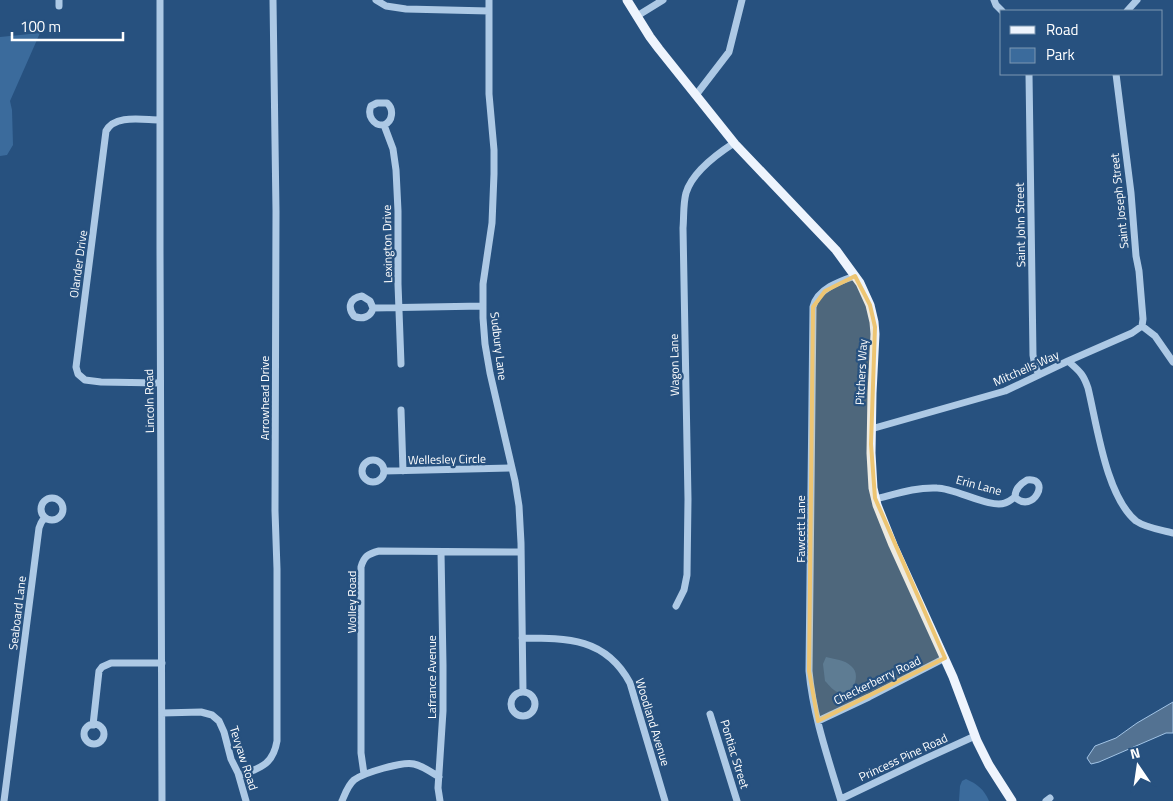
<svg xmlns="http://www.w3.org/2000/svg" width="1173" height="801" viewBox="0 0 1173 801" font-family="'Titillium Web',sans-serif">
<rect width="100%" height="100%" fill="#27517f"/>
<path fill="#3b6b9c" d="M40,33L10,101L12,110L13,145L7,155L0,156V37Z
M826,657C834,659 845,660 851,666C862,674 853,696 840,693C834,692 829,685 825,681L823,664Z
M966,779C977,784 984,789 989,801H959L960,786L962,781Z"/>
<path fill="#537292" stroke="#a2c4e6" d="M1173,702V733H1166L1099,762L1091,764L1087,758L1095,746L1116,738L1137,723Z"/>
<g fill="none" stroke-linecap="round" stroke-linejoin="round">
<path stroke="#adc9e5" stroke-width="7" d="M59,0V6
M160,0V249L162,801
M376,0L386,6L406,9L489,11
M489,0V94L494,150V174L492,223L483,284V318L485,344L490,373L515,481L519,506L521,543L523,692
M994,0L996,5L1002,11
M1127,11L1137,0
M637,16L663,0
M1029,74L1033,355L1035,366L1039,375
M1116,74L1131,193L1136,256L1139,271L1143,319L1142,326
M696,95L729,52L742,0
M160,120C143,120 115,114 106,131L76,367L78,374L85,380L101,382L160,383
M384,125C373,126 367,115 371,106L377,103H387C394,109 393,121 384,125L393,149L396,170L398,211V284L401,364
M373,308L370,301L362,296C350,298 347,307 354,316C362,320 371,317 373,308L483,306
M1142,326L1155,336L1173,362
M1068,361L1132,333L1142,326
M401,410L403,471
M871,429L1005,391L1068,361C1079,371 1083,373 1088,388C1097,425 1106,496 1136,521C1146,528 1162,530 1173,533
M362 471a11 11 0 1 1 22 0a11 11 0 1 1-22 0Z
M384,471L512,468
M41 509a11 11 0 1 1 22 0a11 11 0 1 1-22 0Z
M876,499C896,494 916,487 937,488C955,488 991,509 1005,503C1009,502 1012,499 1015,497C1015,490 1020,484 1027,480C1052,477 1033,515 1015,497
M676,606L684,590L687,575L688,499L683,228C684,217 683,204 686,193C692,173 717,154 734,143
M522,638C568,638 606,638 630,683L665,801
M511 704a12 12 0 1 1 24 0a12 12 0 1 1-24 0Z
M162,713L201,712L212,715L219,721L224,732L231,759L238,773L246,801
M710,714L737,801
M818,721L869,697L945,658
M84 734a10 10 0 1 1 20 0a10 10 0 1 1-20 0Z
M93,725L99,671L102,667L111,663H162
M364,774L361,753V567C364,556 368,554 379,551L521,552
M239,776C260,768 273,765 277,741V569L275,511L276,211L273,0
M841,799L916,763L975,736
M4,801L39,528L41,523L44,518
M342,801C345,794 348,785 354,780C363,773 403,761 414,764C423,766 431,772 439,777
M440,801L438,788L443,711V665L441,552
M841,801C828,758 813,715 809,671L813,307C817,289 840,281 855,276
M1046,801L1050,798"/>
<path stroke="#eef4fd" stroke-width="9" d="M627,0L650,37L659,49L735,144L836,250L860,283L870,305L874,322L875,334L872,393L871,453L873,488L877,505L893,545L953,677L977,741L989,765L1012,801"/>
</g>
<path fill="#edc573" fill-opacity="0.2" stroke="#edc573" stroke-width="4" stroke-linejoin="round" d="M855,276L870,305L875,327L871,444L875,498L945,658L818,721L809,671L813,307L825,291Z"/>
<g text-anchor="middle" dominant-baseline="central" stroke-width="4.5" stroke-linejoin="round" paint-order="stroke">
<g font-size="12" fill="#fff" stroke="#27517f">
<text transform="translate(1119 201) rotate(-96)">Saint Joseph Street</text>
<text transform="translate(1020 225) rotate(-91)">Saint John Street</text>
<text transform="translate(387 244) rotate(-91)">Lexington Drive</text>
<text transform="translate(78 264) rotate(-82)">Olander Drive</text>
<text transform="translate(499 346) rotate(83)">Sudbury Lane</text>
<text transform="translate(674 365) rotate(-91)">Wagon Lane</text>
<text transform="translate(1026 368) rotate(-24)">Mitchells Way</text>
<text transform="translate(861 372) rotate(-87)">Pitchers Way</text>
<text transform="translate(264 398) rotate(-90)">Arrowhead Drive</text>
<text transform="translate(149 401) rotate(-91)">Lincoln Road</text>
<text transform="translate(447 459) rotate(-1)">Wellesley Circle</text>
<text transform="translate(979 485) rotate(15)">Erin Lane</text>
<text transform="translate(800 529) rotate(-90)">Fawcett Lane</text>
<text transform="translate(351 602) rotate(-90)">Wolley Road</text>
<text transform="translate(17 613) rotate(-83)">Seaboard Lane</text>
<text transform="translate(431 677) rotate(-90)">Lafrance Avenue</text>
<text transform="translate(877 680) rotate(-26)">Checkerberry Road</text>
<text transform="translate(653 722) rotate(73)">Woodland Avenue</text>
<text transform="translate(735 754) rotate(73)">Pontiac Street</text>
<text transform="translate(903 757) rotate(-25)">Princess Pine Road</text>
<text transform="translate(244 758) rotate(72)">Tevyaw Road</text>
</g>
</g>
<rect x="1000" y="10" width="162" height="65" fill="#27517f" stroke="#7d97b2"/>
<rect x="1010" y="26" width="25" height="8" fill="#eef4fd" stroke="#7d97b2"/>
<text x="1046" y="35" font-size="15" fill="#ffffff">Road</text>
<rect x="1010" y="48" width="25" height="15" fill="#3b6b9c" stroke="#7d97b2"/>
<text x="1046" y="60" font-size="15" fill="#ffffff">Park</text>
<g transform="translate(1138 766) rotate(347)" stroke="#27517f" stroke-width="4" paint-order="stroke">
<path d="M0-4L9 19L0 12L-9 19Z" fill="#ffffff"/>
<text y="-8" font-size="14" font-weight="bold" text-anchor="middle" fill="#ffffff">N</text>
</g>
<path d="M12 32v8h111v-8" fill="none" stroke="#ffffff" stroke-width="2.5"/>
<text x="20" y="32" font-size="15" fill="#ffffff" stroke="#27517f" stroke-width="4" paint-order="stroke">100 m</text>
</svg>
